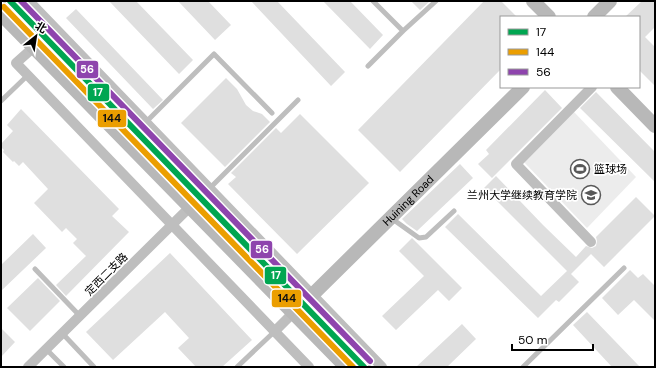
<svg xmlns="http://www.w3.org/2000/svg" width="656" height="368" viewBox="0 0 656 368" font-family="'DM Sans','Noto Sans SC',sans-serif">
<rect width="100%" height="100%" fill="#fff"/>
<path fill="#ececec" d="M574,112L636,177L587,228L523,161Z"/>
<path fill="#dfdfdf" d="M109,1H136L193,60L179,74Z
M178,1H208L231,25L215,40Z
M251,1H277L345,72L331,86Z
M323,1H350L383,35L370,49Z
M411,1H430L420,10Z
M484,1H501L517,17H501V69L400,172L358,130Z
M642,1H655V27L645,37L655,47V86L639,70V17H625Z
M76,9L163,100L153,109L66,18Z
M226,78L237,89L246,105L253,111L262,114L270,122L225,167L181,123Z
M545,90L562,108L492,178L478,164L489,154L486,150Z
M596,92L655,152V182L580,108Z
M21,109L119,209L112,216L129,232L66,296L56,285L86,256L73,243L77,239L66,228L62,232L34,203L48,189L23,162L19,166L14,161L13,162L3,152L4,150L1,147V144L13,131L7,125Z
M300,114L369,183L297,254L228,184L236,177L231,173L276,128L281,133Z
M460,164L473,178L417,231L407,224L402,219Z
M496,176L543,225L576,257L586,246L592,248L596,246L597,241L596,237L636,197L655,216L604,267L591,254L571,274L579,282L559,302L556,300L538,318L445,227L458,214L541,296L567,271L484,188Z
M33,234L46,248L1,291V265Z
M412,238L462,288L449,301L438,290L396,330L382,316L424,276L399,251Z
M170,253L252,340L222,367H196L178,348L189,338L165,312L113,360L86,332Z
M630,270L638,278L643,274L655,286V321L634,300L618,315L602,298Z
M38,278L60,301L30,331L7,308Z
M587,312L640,367H612L573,325Z
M462,324L476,339L447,367H416Z
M1,328L15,342L1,357Z"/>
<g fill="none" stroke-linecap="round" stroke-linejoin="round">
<path stroke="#bebebe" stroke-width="5" d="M373,1L403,31L436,1
M368,66L403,31
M1,101L28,75
M146,122L214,54L272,113
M210,188L298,100
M391,218L419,238L426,237L454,211
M35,269L80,316
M62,333L94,367
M46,349L64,367
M237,367L274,332
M523,367L624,268"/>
<path stroke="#bebebe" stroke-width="10" d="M29,1L382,367
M34,47L16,63L309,367
M591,242L516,164L592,87
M274,332L293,313
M28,367L194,203"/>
<g stroke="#b8b8b8" stroke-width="14">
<path d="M10,1L364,367"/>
<path d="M533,1L549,17"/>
<path d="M1,14L346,367"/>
<path d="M594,17L610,1"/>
<path d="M617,87L655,126"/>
<path id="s1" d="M297,310L523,87"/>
</g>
<defs>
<path id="bus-1" d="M10,1L364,367"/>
<path id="bus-2" d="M4,7L353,367"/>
<path id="bus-3" d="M21,1L370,361"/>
</defs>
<use href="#bus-1" stroke="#fff" stroke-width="9"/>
<use href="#bus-2" stroke="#fff" stroke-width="9"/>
<use href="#bus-3" stroke="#fff" stroke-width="9"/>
<use href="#bus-1" stroke="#00a651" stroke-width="6"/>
<use href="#bus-2" stroke="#eb9e00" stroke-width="6"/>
<use href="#bus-3" stroke="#8e44ad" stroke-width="6"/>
</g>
<defs>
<symbol id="stadium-ring" viewBox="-11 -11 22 22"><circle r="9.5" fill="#fff" stroke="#595959" stroke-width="1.5"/><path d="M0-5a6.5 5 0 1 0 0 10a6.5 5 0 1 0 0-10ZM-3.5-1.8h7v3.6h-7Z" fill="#595959"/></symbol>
<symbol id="school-ring" viewBox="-11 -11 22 22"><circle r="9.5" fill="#fff" stroke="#595959" stroke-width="1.5"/><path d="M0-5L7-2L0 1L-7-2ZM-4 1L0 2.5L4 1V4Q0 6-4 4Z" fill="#595959"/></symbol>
</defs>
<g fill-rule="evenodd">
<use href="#stadium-ring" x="569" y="158" width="22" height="22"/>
<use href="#school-ring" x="580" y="184" width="22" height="22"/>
</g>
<g text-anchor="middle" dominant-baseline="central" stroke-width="3.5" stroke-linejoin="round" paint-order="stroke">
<g font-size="11" fill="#000" stroke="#fff" text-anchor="start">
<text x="594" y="169">篮球场</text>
<text x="577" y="195" text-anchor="end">兰州大学继续教育学院</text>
</g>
<g font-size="11" fill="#000" stroke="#fff">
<text stroke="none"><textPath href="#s1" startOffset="156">Huining Road</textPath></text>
<text transform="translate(106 274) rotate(-45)">定西二支路</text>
</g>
</g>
<g stroke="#fff" stroke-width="1.5">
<rect x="76" y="60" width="23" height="19" rx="4" fill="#8e44ad"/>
<rect x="87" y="83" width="23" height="19" rx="4" fill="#00a651"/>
<rect x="97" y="109" width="30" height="19" rx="4" fill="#eb9e00"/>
<rect x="250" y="240" width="23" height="19" rx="4" fill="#8e44ad"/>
<rect x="264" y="266" width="23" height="19" rx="4" fill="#00a651"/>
<rect x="271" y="289" width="31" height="19" rx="4" fill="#eb9e00"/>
</g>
<g font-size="11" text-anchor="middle" font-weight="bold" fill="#fff">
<text x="87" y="73">56</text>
<text x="98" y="96">17</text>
<text x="262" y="253">56</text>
<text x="276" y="279">17</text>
</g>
<g font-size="11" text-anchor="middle" font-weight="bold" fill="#111">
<text x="112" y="122">144</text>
<text x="287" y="302">144</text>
</g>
<rect width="656" height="368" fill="none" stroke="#000000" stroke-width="4"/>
<rect x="500" y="16" width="140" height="72" fill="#ffffff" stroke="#999999"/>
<rect x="508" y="29" width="20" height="6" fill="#00a651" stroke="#999999"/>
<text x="536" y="36" font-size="12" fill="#000000">17</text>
<rect x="508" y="49" width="20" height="6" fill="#eb9e00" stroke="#999999"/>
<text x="536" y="56" font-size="12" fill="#000000">144</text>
<rect x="508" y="69" width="20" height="6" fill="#8e44ad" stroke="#999999"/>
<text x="536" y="76" font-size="12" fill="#000000">56</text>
<g transform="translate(36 36) rotate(30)" stroke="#ffffff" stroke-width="3" paint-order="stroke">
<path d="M0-3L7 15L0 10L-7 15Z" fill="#000000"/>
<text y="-6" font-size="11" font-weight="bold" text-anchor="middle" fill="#000000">北</text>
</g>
<path d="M512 344v6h81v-6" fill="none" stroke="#000000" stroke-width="2"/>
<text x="518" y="344" font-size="12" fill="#000000" stroke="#ffffff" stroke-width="3" paint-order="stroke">50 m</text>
</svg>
